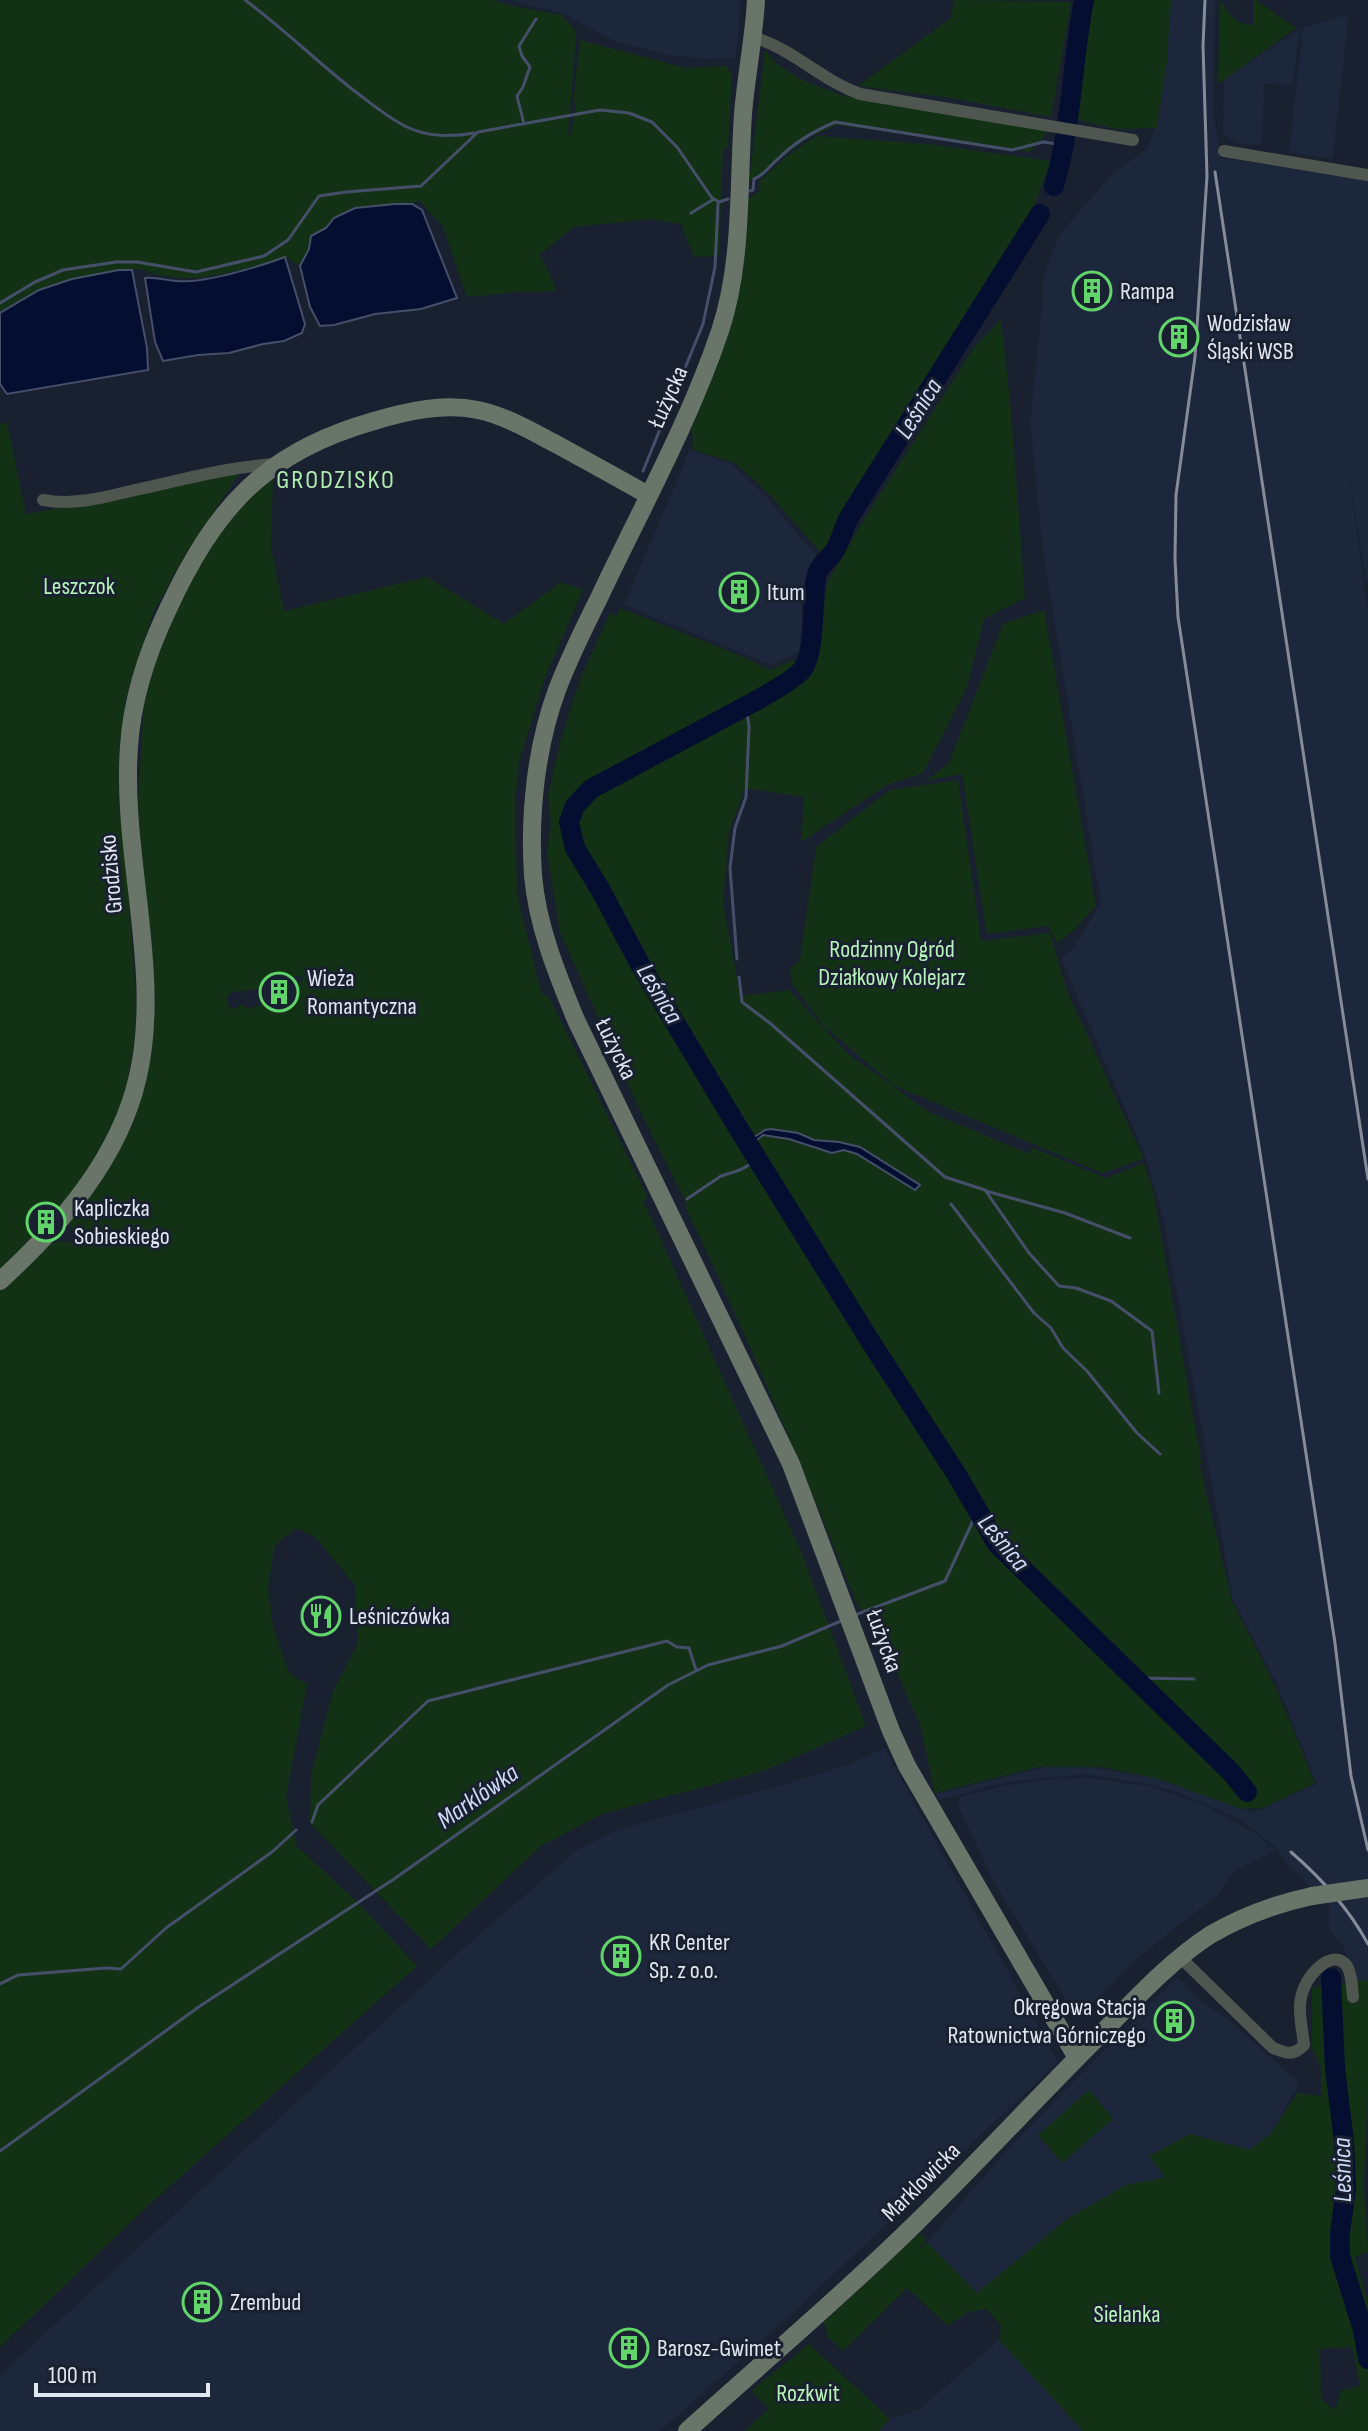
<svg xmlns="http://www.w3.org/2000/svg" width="1368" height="2431" viewBox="0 0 1368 2431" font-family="'Sofia Sans Condensed',sans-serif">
<rect width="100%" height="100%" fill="#19202f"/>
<path fill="#1d273c" d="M508,0H741L736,58L705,59L669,55L616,42L563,13Z
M1170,0H1215L1213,112L1221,158L1368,178V581L1366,582L1348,468L1368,613V2128L1356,1978L1342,1944L1329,1930V1905L1289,1866L1273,1845L1258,1833L1239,1819L1177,1792L1149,1784L1085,1774L1005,1782L939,1800L936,1794L1046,1767H1087L1155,1778L1253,1813L1317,1784L1278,1686L1233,1599L1164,1222L1146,1158L1061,958L1072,950L1101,903L1044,559L1033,453L1030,423L1042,307L1043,279L1058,236L1112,174L1147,149L1156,125Z
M1346,15L1348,20L1333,159L1289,152L1303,28Z
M1300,29L1292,85L1264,84L1262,145L1237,143L1223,134L1224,79Z
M690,450L733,465L767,498L818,558L803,586L800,651L772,665L624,605Z
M884,1748L1058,2062L783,2322L660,2431H0V2375L466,1946L577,1850L620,1829L783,1785L847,1765Z
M1089,1778L1152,1787L1204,1805L1258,1835L1275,1851L1234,1871L1218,1895L1136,1959L1082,2015L1073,2011L992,1879L958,1805L960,1797L1003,1786L1044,1780Z
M1177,1977L1206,2005L1227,2018L1299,2083L1272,2132L1250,2150L1190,2134L1149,2156L1166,2177L1067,2219L977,2293L927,2242L1015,2141Z
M999,2340L1083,2431H879L891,2419L920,2409Z"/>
<path fill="#133215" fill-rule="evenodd" d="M0,0H493L512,6L561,15L573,27L576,35L568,135L571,134L576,103H573L580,40L686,68L727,66L732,76L728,149L723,148L719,256L694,257L681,224L650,219L574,227L540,254L557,291L518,292L467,297L443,227L419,200L412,204H395L334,218L326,228L311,237L309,249L300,266L285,257L259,267L199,278H181L158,275L141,269L119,270L72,279L39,290L15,305L0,311Z
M954,0L1071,2L1051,117L951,98L858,86L951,18Z
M1095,0H1171L1167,61L1157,128L1115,129L1075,119L1089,18Z
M1220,0C1228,14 1235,24 1253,25V0H1256L1296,28L1218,84Z
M765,50L777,64L800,79L843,96L899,103L1048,131L1030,152L837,125L808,138L749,182Z
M816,136L928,144L1051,161L1029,219L837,526L823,555L771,496L735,463L693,450L692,427L730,329L748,199L759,192V181L785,158Z
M1001,320L1011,410L1025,598L984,619L967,687L923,773L887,785L801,842L804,797L745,788L729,832L723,902L740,996L789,990L848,1054L929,1112L1030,1154L1031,1147L1106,1178L1144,1163L1153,1190L1202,1466L1199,1463L1232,1601L1276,1688L1315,1783L1263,1808L1241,1809L1159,1779L1102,1767H1039L935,1793L920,1725L874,1620L858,1606C804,1471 748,1337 685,1206L687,1204L643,1117L560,932L547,852L551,825L548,794L561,739L581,677L610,613L617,616L620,608L741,656L770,670L819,649L825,604L815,605L816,603L825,600L827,583L865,518L975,346Z
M7,422L26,514L241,471L183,558L153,613L125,701L122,807L138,1022L121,1117L73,1191L54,1213C43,1210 38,1211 32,1221L36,1233L0,1269V424Z
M273,477L271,548L284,611L427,577L504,624L561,582L583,590L545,677L519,762L515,802L517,894L542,996L543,993L550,999L648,1198L643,1200L802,1554L866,1726L764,1771L602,1814L541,1846L431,1949L310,1823L311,1774L333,1692L358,1643L355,1585L315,1537L296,1528L275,1545L268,1588L273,1626L289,1673L307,1684L286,1797L296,1845L362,1907L417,1966L151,2203L0,2347V1288L51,1243L63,1241L83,1245L85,1236L74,1233L68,1222L134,1122L151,1020L138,803L144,699L168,617L198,564L241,505ZM291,976L304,977L288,997L246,1009L244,1004L231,1010L226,999L231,992C252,991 273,987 291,976Z
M1044,610L1096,906L1073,931L1057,943L1048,926L987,934L962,774L926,781L949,763L1003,624Z
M958,780L981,941L1050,933L1067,991L1144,1159L1102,1173L893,1085L824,1026L792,984L790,969L800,960L816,847L890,790Z
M1368,1980V2093L1364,2185L1368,2252L1355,2257L1368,2303V2431H1083L999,2340L1001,2326L987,2309L968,2312L948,2326L907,2288L843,2351L828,2337L824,2322L920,2233L926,2239L917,2251L927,2242L977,2293L1067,2219L1126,2185L1165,2177L1149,2156L1190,2134L1250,2150L1272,2132L1297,2093L1321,2096V2067L1312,2048V1988ZM1352,2347L1360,2386L1341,2390L1335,2411L1321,2398L1320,2349Z
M1089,2090L1113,2119L1062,2163L1038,2135Z
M809,2344L890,2419L878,2431H745L769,2409L751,2391Z"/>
<path fill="#040e30" stroke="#464f6a" stroke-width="2" d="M395,204H412L422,210L457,298L421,309L375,314L334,325L320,326L310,307L300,266L309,249L311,236L326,228L334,218L355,208Z
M285,257L305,324L302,333L284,341L263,344L229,353L198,355L163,361L155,342L145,278C157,277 164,280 176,281C203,284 258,267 285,257Z
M119,270H132L147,348L148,370L7,394L0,384V313L39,290L72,279Z
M771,1129L798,1133L814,1140L839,1142L860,1147L920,1185L915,1190L857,1154L844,1150L832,1153L789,1139L763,1135L750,1146L747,1142L765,1130Z"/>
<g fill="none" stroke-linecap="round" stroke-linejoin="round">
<path stroke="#464f6a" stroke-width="3" d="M245,0C287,31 323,68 365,99C378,109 392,120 407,127C427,137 453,137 474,133
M524,124L517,96L523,87L530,67L522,56L519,46L536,19
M750,191L753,190L754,179C766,174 769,166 779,158C795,142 814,131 835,122L1012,150L1043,142L1065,145
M691,213L714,199
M0,303L35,282L63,270L116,262H137L196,272L264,256L288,240L319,196L346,192L421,186L478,132L600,110L629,113L652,122L677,147L712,198L719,202L728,199
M643,471L703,324L715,267L718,204
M737,959L730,868L735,828L746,797L749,727L746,706
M739,977L742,1002L771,1024L945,1177L985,1190L1029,1253L1059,1286L1076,1288L1111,1301L1152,1331L1159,1393
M986,1191L1065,1213L1130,1238
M687,1199L721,1176L740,1170L758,1160
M951,1204L1034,1313L1051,1328L1063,1348L1087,1371L1137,1433L1160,1454
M855,1615L945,1581L978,1510
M1135,1678L1194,1679
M312,1822L318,1805L428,1701L667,1641L677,1647L689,1648L696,1670
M0,1984L18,1975L106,1968L121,1969L166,1928L272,1852L296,1830
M0,2151L200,2006L394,1879L668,1685L708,1665L782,1646L841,1621"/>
<path stroke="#040e30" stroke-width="20" d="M1054,186C1072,126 1072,62 1084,0
M1040,214L848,519C843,530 840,544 833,553C826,562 818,566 816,578C812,601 816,652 802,670C791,682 774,690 761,698L591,789L575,806L569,822L575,848L600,889L641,966L740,1131L872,1344L957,1475L997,1544L1231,1772L1247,1792
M1331,1978L1335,2068L1344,2142L1346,2188L1340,2233V2256L1363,2330L1368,2359"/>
<path stroke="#4f564f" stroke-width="12" d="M753,37C795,50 819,79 860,94L1133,140
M1224,151L1368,175
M43,500C74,506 105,497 135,490C182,480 227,467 275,464
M1181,1958L1273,2048C1287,2053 1292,2057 1304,2045C1302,2026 1296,2006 1304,1988C1309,1974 1333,1947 1347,1966C1352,1974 1352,1988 1353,1997"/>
<path stroke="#6a756a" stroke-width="18" d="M756,0C754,38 746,76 743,114C738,186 743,262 720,331C689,423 641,509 600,596C585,626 569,658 557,690C536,747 529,814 533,875C537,925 557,974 576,1020L791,1464L891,1731L907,1766L1077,2058
M0,1281C60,1226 120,1158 138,1076C162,972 121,853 129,747C132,698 147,653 168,609C215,508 264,452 374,421C407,411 443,403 478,410C506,416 531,431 556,444C587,461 618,478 648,495
M687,2431C763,2362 842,2296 916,2223C976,2164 1034,2101 1094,2041C1130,2005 1167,1963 1210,1935C1242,1916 1275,1904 1312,1896"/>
<path stroke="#858b98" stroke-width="3" d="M1205,0L1203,46L1207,176L1195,357L1176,495L1175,559L1178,617L1335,1643L1351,1776L1368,1850
M1215,172L1368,1179
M1291,1852C1321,1878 1349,1909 1368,1944"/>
<path stroke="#6a756a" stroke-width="18" d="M1312,1896L1368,1888"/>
</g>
<defs>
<symbol id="building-ring" viewBox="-11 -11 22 22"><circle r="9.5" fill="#19202f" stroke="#61d46a" stroke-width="1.5"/><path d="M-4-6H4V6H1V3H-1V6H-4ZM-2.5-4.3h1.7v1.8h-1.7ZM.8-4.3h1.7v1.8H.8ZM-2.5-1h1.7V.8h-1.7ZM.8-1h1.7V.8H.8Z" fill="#61d46a"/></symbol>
<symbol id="restaurant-ring" viewBox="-11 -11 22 22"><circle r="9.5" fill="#19202f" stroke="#61d46a" stroke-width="1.5"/><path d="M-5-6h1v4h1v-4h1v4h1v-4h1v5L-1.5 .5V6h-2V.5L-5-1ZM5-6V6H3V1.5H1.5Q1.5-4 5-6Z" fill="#61d46a"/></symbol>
</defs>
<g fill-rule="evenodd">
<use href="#building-ring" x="1070" y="269" width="44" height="44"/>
<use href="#building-ring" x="1157" y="315" width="44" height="44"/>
<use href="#building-ring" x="717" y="570" width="44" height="44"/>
<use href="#building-ring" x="257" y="970" width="44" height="44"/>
<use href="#building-ring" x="24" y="1200" width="44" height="44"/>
<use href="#restaurant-ring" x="299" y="1594" width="44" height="44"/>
<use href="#building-ring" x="599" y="1934" width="44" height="44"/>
<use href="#building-ring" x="1152" y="1999" width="44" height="44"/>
<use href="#building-ring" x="180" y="2280" width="44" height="44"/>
<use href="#building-ring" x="607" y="2326" width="44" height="44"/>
</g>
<g text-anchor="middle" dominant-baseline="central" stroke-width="6" stroke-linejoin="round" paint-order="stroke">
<g font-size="24" fill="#e1e6f1" stroke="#19202f" text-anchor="start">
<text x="1120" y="291">Rampa</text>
<text x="1207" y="323">Wodzisław<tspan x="1207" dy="28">Śląski WSB</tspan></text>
<text x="767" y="592">Itum</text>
<text x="307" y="978">Wieża<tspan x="307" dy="28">Romantyczna</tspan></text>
<text x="74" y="1208">Kapliczka<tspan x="74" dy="28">Sobieskiego</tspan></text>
<text x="349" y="1616">Leśniczówka</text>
<text x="649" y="1942">KR Center<tspan x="649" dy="28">Sp. z o.o.</tspan></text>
<text x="1146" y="2007" text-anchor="end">Okręgowa Stacja<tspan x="1146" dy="28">Ratownictwa Górniczego</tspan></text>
<text x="230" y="2302">Zrembud</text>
<text x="657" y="2348">Barosz-Gwimet</text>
</g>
<g font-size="24" fill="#e1e6f1" stroke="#19202f">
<text transform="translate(668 397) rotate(-66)">Łużycka</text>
<text transform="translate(111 874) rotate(-95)">Grodzisko</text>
<text transform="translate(616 1049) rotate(64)">Łużycka</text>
<text transform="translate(884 1641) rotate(70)">Łużycka</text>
<text transform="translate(921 2182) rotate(-45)">Marklowicka</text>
</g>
<g font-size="24" fill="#b8f4b9" stroke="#19202f">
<text x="79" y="586">Leszczok</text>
<text x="892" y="949">Rodzinny Ogród<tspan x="892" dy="28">Działkowy Kolejarz</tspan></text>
<text x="1127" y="2314">Sielanka</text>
<text x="808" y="2393">Rozkwit</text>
</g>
<g font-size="26" font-style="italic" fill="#cfdcf7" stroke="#19202f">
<text transform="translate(919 409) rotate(-58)">Leśnica</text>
<text transform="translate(659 994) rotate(59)">Leśnica</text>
<text transform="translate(1003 1543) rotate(51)">Leśnica</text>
<text transform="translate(478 1797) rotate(-35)">Marklówka</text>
<text transform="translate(1343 2170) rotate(-91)">Leśnica</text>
</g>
<g font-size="26" letter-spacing="2" fill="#b0ebb1" stroke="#19202f">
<text x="336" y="480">GRODZISKO</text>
</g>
</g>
<path d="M36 2383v12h172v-12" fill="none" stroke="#e1e6f1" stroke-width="4"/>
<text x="48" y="2383" font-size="24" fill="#e1e6f1" stroke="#19202f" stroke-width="6" paint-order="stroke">100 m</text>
</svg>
